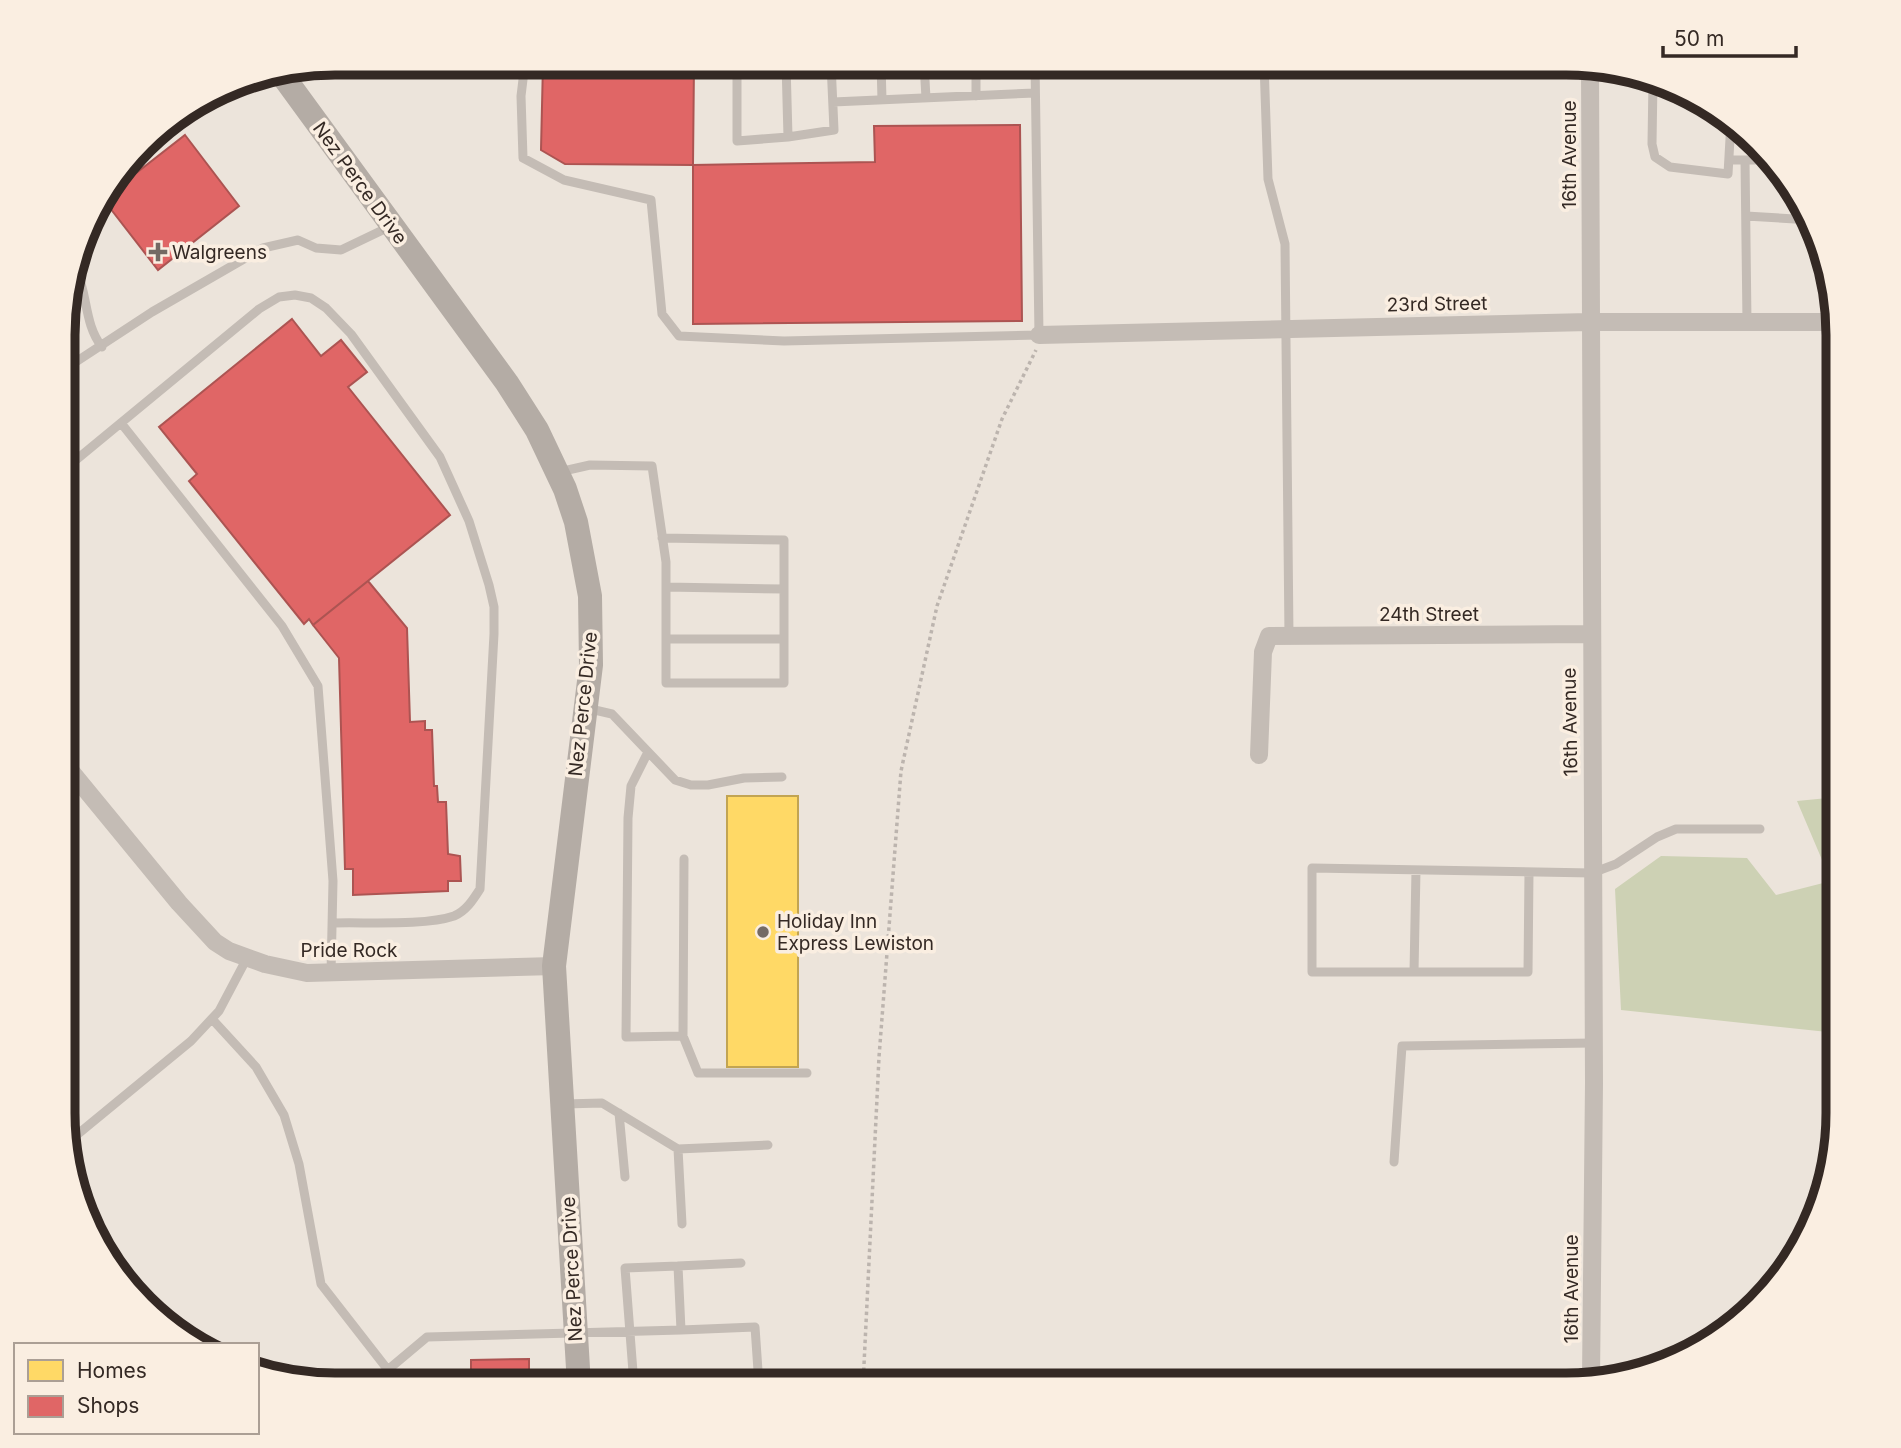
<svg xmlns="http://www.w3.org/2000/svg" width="1901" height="1448" viewBox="0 0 1901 1448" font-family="Inter,sans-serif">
<rect width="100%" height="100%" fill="#ece4db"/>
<path fill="#cdd1b4" d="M1838,797L1837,1033L1621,1010L1615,889L1661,856L1747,858L1776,895L1831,881L1797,801Z"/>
<path fill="#ffd966" stroke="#c2a452" stroke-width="2" d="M727,796H798V1067H727Z"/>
<path fill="#e06666" stroke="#ac5452" stroke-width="2" d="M543,63H694L693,165L565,164L541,150Z
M1020,125L1022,321L693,324V165L875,162L874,126Z
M185,135L239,206L158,270L103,199Z
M292,319L321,356L341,340L367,372L348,387L450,515L313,625L309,619L304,624L189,481L197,474L159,427Z
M368,581L407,628L410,722L425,721V730H432L434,786H437L438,802H446L448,854L460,856L461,881H448V891L353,895V869H345L339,658L313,625Z
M529,1359V1385H471V1360Z"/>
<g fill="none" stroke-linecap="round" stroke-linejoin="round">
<path stroke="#bcb4ae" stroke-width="3.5" stroke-dasharray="3.5 3.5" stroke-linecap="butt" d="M863,1385L879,1057L901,771L937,606L1002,419L1036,350"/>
<path stroke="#c4bcb5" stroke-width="9" d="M525,63L521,96L523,158L564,180L651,200L662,314L679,336L784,341L1039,335L1035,63
M737,63V141L788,137L786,63
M881,63L882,100
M924,63L926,98
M976,63V96
M1264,63L1268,179L1285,244L1289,636
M287,79L300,69
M1653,80L1652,144L1655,157L1670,167L1728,174L1731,121
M833,102L1035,93
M788,137L834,130L831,63
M1731,160H1768
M1745,160L1747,322
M1746,216L1811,220
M76,269C88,295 84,324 102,347
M65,369L152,312L263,248L298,240L316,248L341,250L389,227
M121,423L282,626L318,686L333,881L331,973
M65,469L259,309L279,297L295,295L311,298L326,308L351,334L440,457L469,521L489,585L494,607V634L480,889C473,900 466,911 454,916C425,926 366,922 334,923
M559,472L590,465L652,466L666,562V683H784V540L662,538
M666,587L784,589
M666,639H784
M586,708L612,714L675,780L691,785H708L744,778L782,777
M648,752L631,786L628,818L626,1037L683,1036L684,859
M1529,872L1528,972H1312V868L1592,873L1616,864L1657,837L1676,829H1760
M1414,972L1416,870
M212,1019L256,1067L284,1115L299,1164L321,1284L388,1370
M683,1036L698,1073H807
M564,1104L602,1103L678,1149L682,1224
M619,1113L625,1177
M67,1143L191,1041L219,1011L247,958
M678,1149L768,1145
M1394,1162L1402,1046L1593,1043
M678,1266L741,1263
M681,1330L755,1327L759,1385
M371,1384L427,1337L681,1330L678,1266L625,1268L634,1385"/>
<path stroke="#c4bcb5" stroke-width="18" d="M1590,65L1594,1083L1591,1379
M1039,335L1589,322H1835
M1259,755L1263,652L1269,636L1590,634
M64,763L179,903L215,942L229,951L265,964L307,973L554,966"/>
<path stroke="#b4aca5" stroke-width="24" d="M280,72L507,383L537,430L565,489L576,522L590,596L591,665L554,966L579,1385"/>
</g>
<g fill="#746a64" stroke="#faeee1" stroke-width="2.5">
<path d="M154.5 241.5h7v7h7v7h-7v7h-7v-7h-7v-7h7z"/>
<circle cx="763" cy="932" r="7"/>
</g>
<g text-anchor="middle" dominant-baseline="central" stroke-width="7" stroke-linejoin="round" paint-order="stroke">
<g font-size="19" fill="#342924" stroke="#faeee1">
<text transform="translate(1569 155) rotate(-90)">16th Avenue</text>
<text transform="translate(360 183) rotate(54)">Nez Perce Drive</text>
<text transform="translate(1437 304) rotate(-1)">23rd Street</text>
<text x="1429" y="614">24th Street</text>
<text transform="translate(583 704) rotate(-84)">Nez Perce Drive</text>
<text transform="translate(1570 722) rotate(-91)">16th Avenue</text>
<text x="349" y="950">Pride Rock</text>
<text transform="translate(572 1269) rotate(-93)">Nez Perce Drive</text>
<text transform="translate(1571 1289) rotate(-90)">16th Avenue</text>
</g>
<g font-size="19" fill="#342924" stroke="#faeee1" text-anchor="start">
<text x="172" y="252">Walgreens</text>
<text x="777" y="921">Holiday Inn<tspan x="777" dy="22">Express Lewiston</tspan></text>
</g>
</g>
<path d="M0 0H1901V1448H0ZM335 75H1566A260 260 0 0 1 1826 335V1113A260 260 0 0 1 1566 1373H335A260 260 0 0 1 75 1113V335A260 260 0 0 1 335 75Z" fill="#faeee1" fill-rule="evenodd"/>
<path fill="none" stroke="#342924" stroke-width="9" d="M335 75H1566A260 260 0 0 1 1826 335V1113A260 260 0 0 1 1566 1373H335A260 260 0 0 1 75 1113V335A260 260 0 0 1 335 75Z"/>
<rect x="14" y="1343" width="245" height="91" fill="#faeee1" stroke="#ab9f95" stroke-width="2"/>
<rect x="28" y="1360" width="35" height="21" fill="#ffd966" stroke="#ab9f95" stroke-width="2"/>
<text x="77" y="1378" font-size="21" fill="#342924">Homes</text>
<rect x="28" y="1396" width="35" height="21" fill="#e06666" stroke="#ab9f95" stroke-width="2"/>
<text x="77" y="1413" font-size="21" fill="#342924">Shops</text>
<path d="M1663 46v10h133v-10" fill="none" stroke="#342924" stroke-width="3.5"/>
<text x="1674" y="46" font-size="21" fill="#342924" stroke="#faeee1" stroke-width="5" paint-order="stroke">50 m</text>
</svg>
